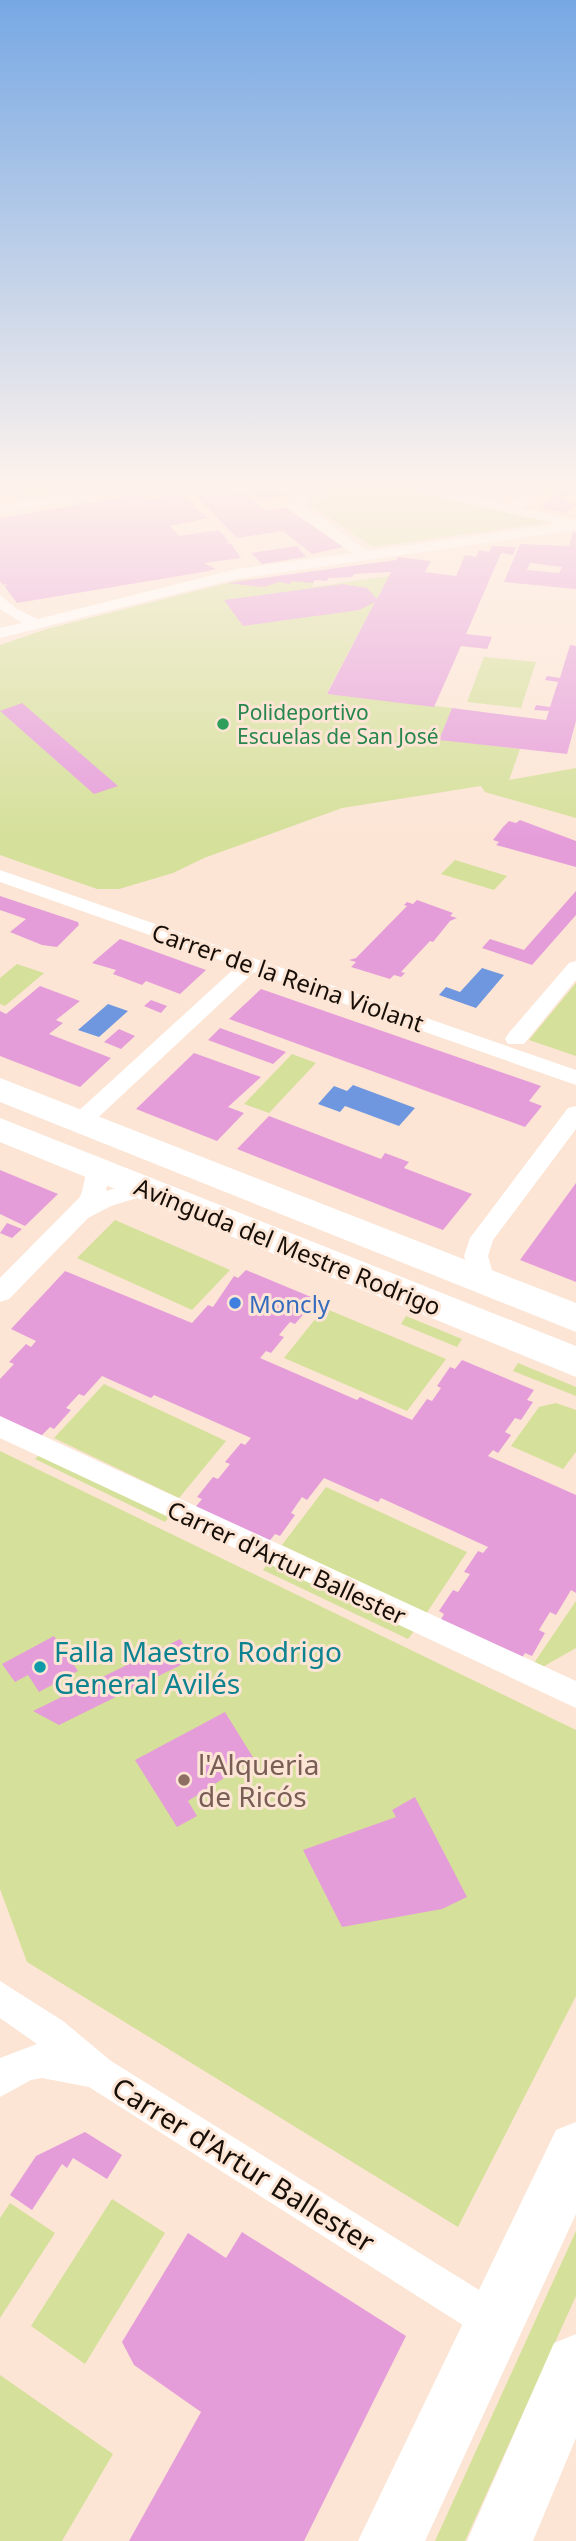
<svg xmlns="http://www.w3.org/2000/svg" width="576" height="2541" viewBox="0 0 576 2541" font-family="'Noto Sans',sans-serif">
<rect width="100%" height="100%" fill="#fce5d5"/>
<path fill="#fbd8bf" d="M552,483H576V519L520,509Z"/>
<path fill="#d5e09a" d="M39,483H127L16,496Z
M315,483H383L553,522L373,547L309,504L336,496Z
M308,571L319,572L312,587L389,576L327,693L452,708L440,739L520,749L509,780L576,768V818L485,792L481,786L342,808L204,858L173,873L119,889H97L0,855V645L47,629L239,580L306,574Z
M484,657L536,662L521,708L467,702Z
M455,860L507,876L494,890L441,874Z
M17,964L44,973L5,1006L0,1004V978Z
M576,983V1056L529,1040Z
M292,1054L316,1063L269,1113L244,1104Z
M115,1220L230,1270L192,1310L77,1258Z
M324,1308L446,1359L407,1411L284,1358Z
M406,1316L462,1339L457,1347L401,1324Z
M518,1363L576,1387V1396L513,1371Z
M104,1384L226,1441L179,1498L54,1438Z
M556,1403L576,1410V1452L563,1469L511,1446L539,1407Z
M0,1451L576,1730V1996L458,2227L27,1962L0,1889Z
M42,1452L172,1514L165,1522L35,1459Z
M326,1487L467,1552L426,1614L282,1545Z
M269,1562L414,1631L408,1639L263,1570Z
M576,1601V1648L539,1669L532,1666Z
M112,2199L165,2233L85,2364L31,2326Z
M10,2203L55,2233L0,2318V2218Z
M576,2231V2296L465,2541H435Z
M0,2375L113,2454L62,2541H0Z"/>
<path fill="#6f97df" d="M482,968L504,975L476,1008L439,995L446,987L460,992Z
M108,1004L128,1011L99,1037L78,1030Z
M353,1085L415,1108L399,1126L345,1106L340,1112L318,1104L334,1086L347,1091Z"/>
<path fill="#e59dda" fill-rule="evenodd" d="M249,483H284L299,493L260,501L246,490L255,487Z
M569,483L576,484V489L563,499L576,505L565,513L539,507Z
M201,490L207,497L245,491L265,511L285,507L343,547L312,554L283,531L237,538L191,491Z
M182,493L188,495L186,496L188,500L196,506H192L208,518L170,526L179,536L219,530L229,542L225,543L231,544L241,558L204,563L216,569L203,572L17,603L5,587L7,584L3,585L0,581V518L140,494L148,500Z
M573,532H576V589L504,582L520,544L569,546ZM530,563L562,567L559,573L527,570Z
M297,546L306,557L262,564L251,553Z
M492,546L516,547L513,555L501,553L466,634L492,637L487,649L461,646L434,707L327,694L375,602L359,610L243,626L224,600L343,584L367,588L377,599L391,572L354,574L352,577L328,578L327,581L315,580L313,583L292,581L290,584L279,582L264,587L227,583L396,560L398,557L431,561L425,572L456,576L465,555L476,557L479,550L489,552Z
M570,645L576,646V721L567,754L439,740L452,708L546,720L549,711L534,710L536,705L550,707L558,682L545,680L547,676L560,678Z
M22,703L118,786L94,794L0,711Z
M520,820L576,841V867L496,845L499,842L493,840L503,827L509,821L516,823Z
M576,891V915L532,965L482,948L490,939L524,950Z
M0,896L78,922L79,925L57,947L42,945L10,932L26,919L0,910Z
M417,900L453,913L450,916L457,918L450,921L433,942L430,941L401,972L405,973L401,977L394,975L390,979L351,967L356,962L349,960L356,958L407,906L404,905L407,902L413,904Z
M120,939L126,941L206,970L180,994L146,981L142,985L113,974L116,970L92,963Z
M40,986L80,1001L56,1020L63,1023L49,1034L111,1058L80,1087L0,1056V1011L6,1014Z
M261,989L541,1086L529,1101L542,1106L525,1127L229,1019Z
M151,1000L167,1006L161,1013L144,1006Z
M220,1028L286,1052L273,1064L208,1040Z
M119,1029L135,1036L121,1049L104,1042Z
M194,1053L261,1077L228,1107L244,1113L217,1141L136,1109Z
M269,1116L381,1159L385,1153L409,1162L404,1168L472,1194L443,1230L237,1149Z
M0,1170L58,1194L25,1226L0,1214Z
M576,1183V1282L520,1260Z
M7,1223L22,1229L12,1238L0,1233Z
M246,1270L311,1297L304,1306L309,1308L295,1324L290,1322L279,1335L284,1337L271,1353L266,1351L260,1358L357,1400L360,1397L412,1420L427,1399L432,1401L441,1388L437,1386L450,1367L455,1369L462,1360L534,1390L527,1400L533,1402L521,1420L515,1418L505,1432L511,1435L498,1453L493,1450L488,1456L576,1495V1593L571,1590L556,1615L550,1612L539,1630L545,1633L532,1656L525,1653L518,1664L437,1626L444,1614L439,1611L453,1590L458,1592L470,1574L464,1572L478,1551L483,1553L488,1547L381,1498L378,1502L324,1478L307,1500L302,1497L291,1513L295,1515L280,1536L275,1534L267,1544L194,1509L202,1499L197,1497L213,1477L218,1479L230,1464L225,1462L241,1443L245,1445L251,1438L154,1395L151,1398L102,1376L84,1396L79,1394L66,1408L71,1410L54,1429L50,1427L41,1436L0,1417V1379L14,1364L9,1362L26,1344L31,1347L36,1341L11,1329L65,1271L192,1323L208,1305L213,1307L234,1276L238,1278Z
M54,1636L78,1671L39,1692L28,1675L15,1682L2,1664Z
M180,1639L193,1659L59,1725L33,1711Z
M225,1712L254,1759L188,1801L197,1816L177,1827L135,1760Z
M415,1797L467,1897L442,1909L342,1927L303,1850L396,1817L392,1810Z
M85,2132L122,2155L107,2179L73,2158L67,2168L62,2164L32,2210L10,2195L36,2156Z
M242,2232L406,2336L304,2541H129L201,2412L134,2365L122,2342L188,2233L226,2258Z"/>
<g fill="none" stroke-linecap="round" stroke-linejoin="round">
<path stroke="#fff" stroke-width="8" d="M0,487L8,483"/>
<path fill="#fff" fill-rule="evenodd" d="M130,483H161L154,487L0,513V505Z
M289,483H304L314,493L303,505L368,551L557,524L393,486L391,483H415L508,504L537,483H553L522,508L571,519L576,522V530L236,579L0,638V628L22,623L0,609V595L17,609L38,619L236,569L352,553L289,508L287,505L299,493Z
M0,870L576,1070V1085L254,972L89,1126H73L70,1121L73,1116L237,966L0,882Z
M576,961V980L524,1044H508L505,1039L508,1034L569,963Z
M576,1106V1129L493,1240L488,1256L495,1281L492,1287L483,1290L474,1287L464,1256L470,1238L568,1108Z
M98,1161L106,1164L110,1169L106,1191L145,1180L153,1183L157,1188L153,1193L111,1206L88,1218L9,1299L0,1302V1278L80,1197C85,1186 84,1173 90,1164Z
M0,1416L576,1681V1708L0,1438Z
M0,1981L63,2021L111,2061L508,2308L513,2322L508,2336L494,2341L480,2336L89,2087L42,2078L31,2080L0,2097V2058L37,2044L0,2018Z"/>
<path fill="#fff" fill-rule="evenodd" d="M0,1078L576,1303V1332L0,1102Z
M0,1118L576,1346V1377L0,1142Z
M576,2122V2214L425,2541H358L556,2130Z
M576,2334V2438L533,2541H467L554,2343Z"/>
</g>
<linearGradient id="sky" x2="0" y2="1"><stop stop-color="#77a8e4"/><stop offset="0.58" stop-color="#fef3ec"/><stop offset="1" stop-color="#fef3ec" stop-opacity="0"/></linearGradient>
<rect width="576" height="839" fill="url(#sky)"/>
<circle fill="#2e9e5b" stroke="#fce5d5" stroke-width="2.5" cx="223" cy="724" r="7"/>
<circle fill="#3f7fe0" stroke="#fce5d5" stroke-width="2.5" cx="235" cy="1303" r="7"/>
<circle fill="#0f9aa8" stroke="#fce5d5" stroke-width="2.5" cx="40" cy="1667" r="7"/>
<circle fill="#8d6e63" stroke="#fce5d5" stroke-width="2.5" cx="184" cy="1780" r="7"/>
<g text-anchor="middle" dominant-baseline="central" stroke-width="6" stroke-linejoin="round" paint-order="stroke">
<g font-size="21" fill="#27864d" stroke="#fce5d5" text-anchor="start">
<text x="237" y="712">Polideportivo<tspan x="237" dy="24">Escuelas de San José</tspan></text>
</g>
<g font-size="24" fill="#170e07" stroke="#fce5d5">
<text transform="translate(288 977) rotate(19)">Carrer de la Reina Violant</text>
<text transform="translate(288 1246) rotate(22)">Avinguda del Mestre Rodrigo</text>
<text transform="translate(287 1562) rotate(25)">Carrer d'Artur Ballester</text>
</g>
<g font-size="24" fill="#366cbe" stroke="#fce5d5" text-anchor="start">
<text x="249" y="1303">Moncly</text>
</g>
<g font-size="28" fill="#0d838f" stroke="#fce5d5" text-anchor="start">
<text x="54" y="1651">Falla Maestro Rodrigo<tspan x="54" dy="32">General Avilés</tspan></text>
</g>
<g font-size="28" fill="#785e54" stroke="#fce5d5" text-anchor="start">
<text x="198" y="1764">l'Alqueria<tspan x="198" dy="32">de Ricós</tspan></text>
</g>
<g font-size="28" fill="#170e07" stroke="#fce5d5">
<text transform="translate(244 2164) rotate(32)">Carrer d'Artur Ballester</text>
</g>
</g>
</svg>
